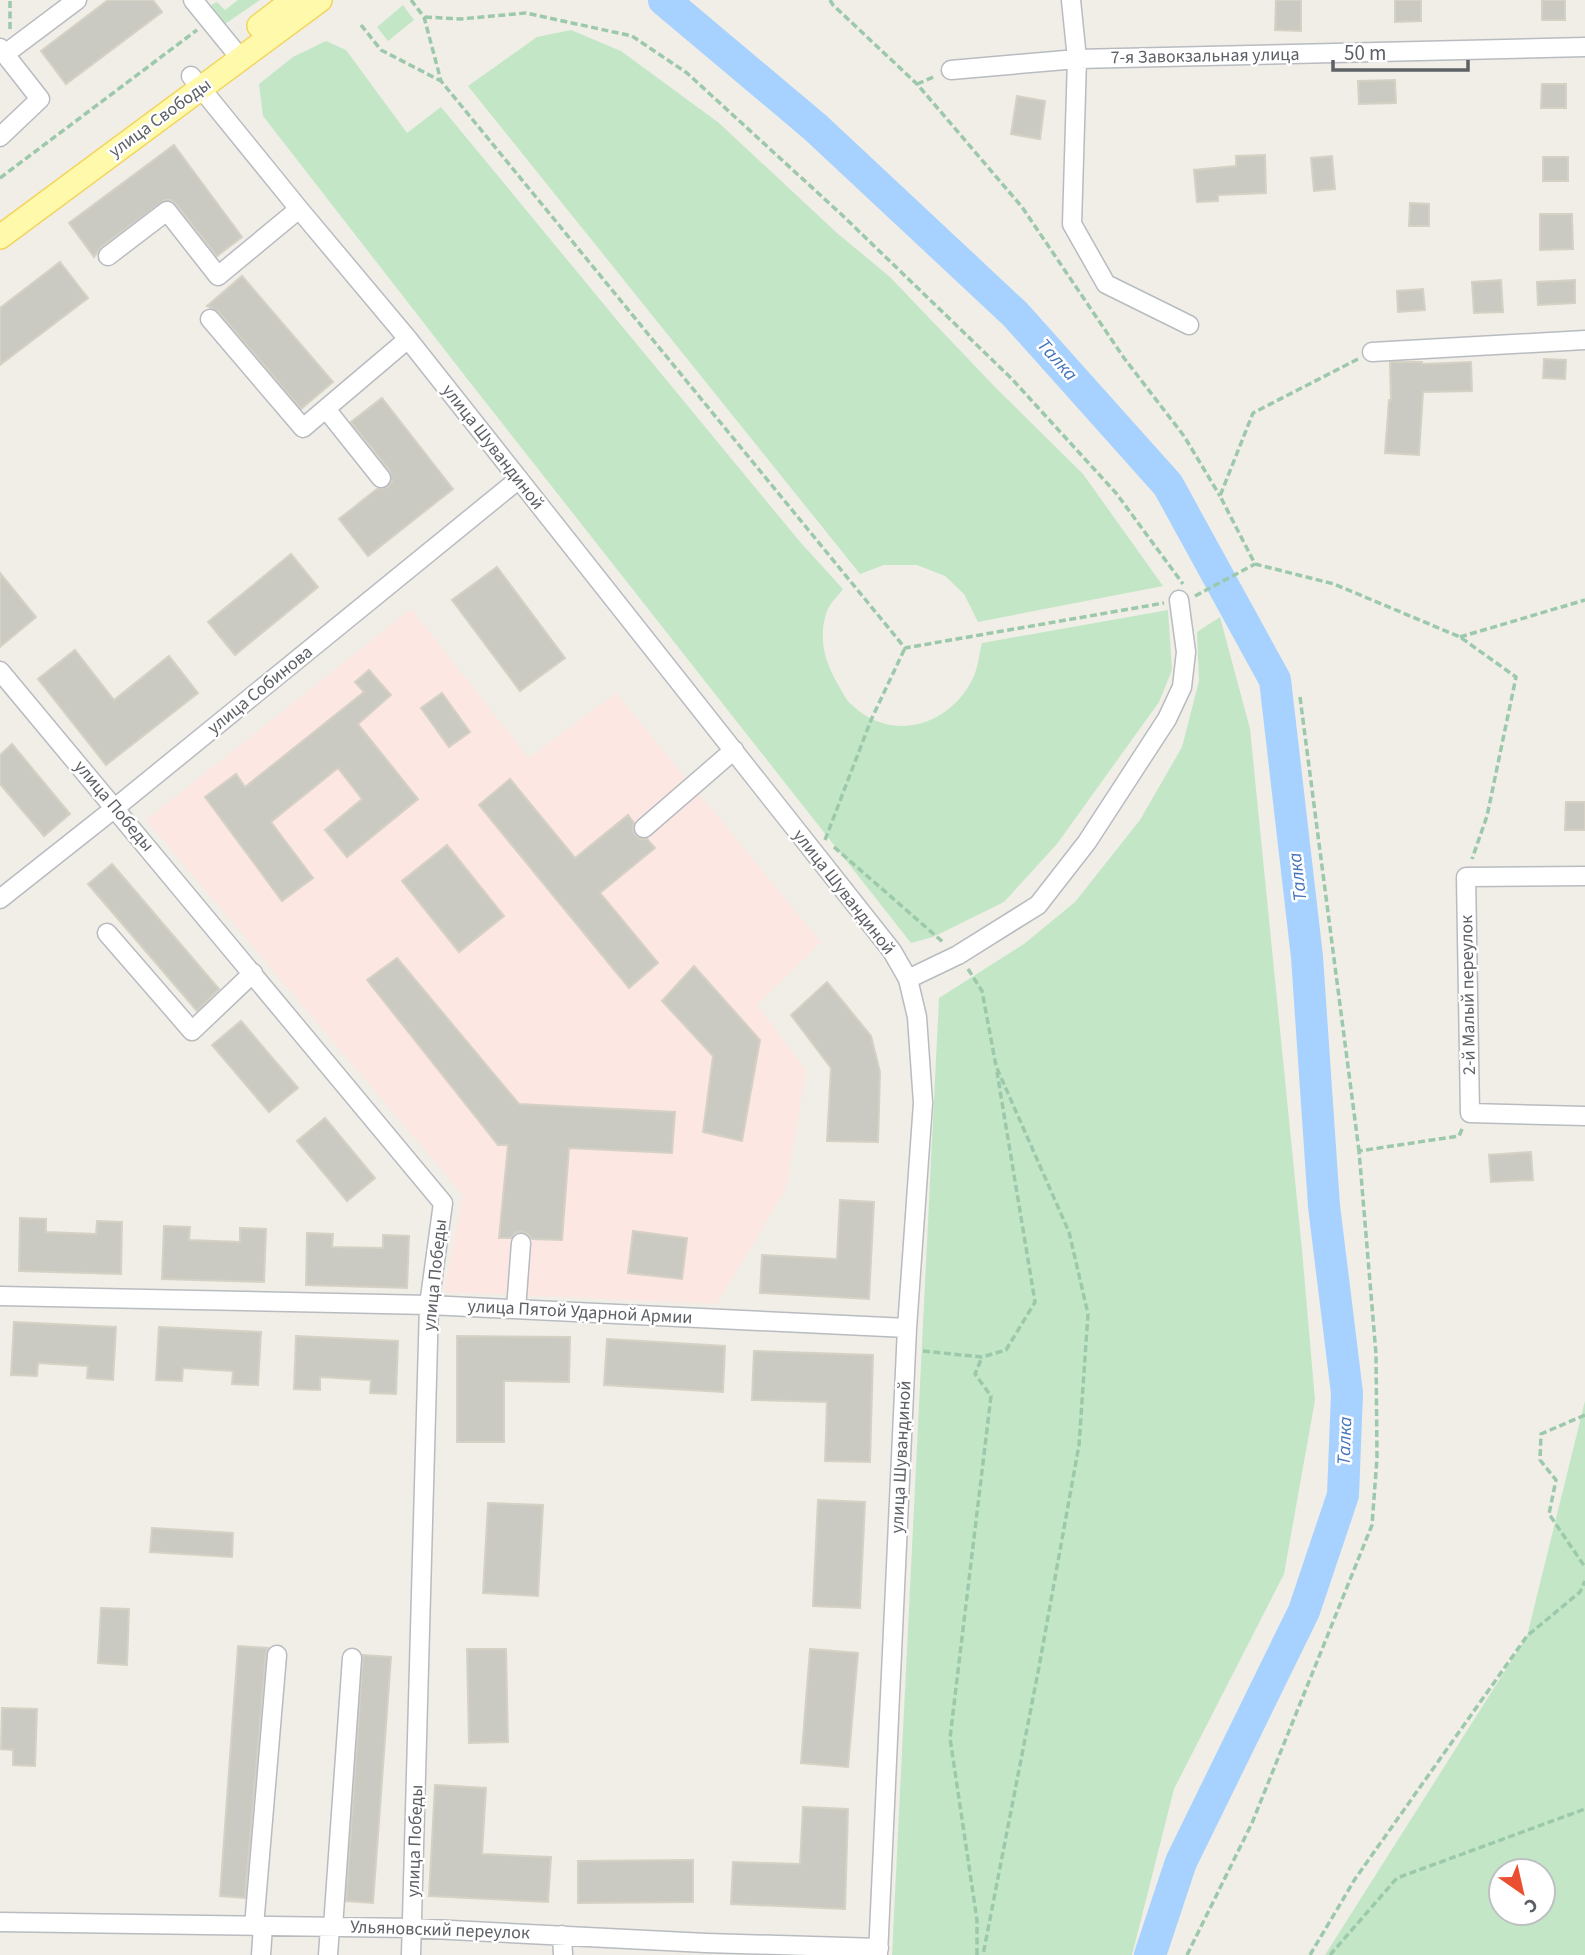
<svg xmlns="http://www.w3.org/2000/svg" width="1585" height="1955" viewBox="0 0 1585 1955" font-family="'Source Sans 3',sans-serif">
<rect width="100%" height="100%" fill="#f0eee6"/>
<path fill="#fce7e3" d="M411,609L529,758L616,693L821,942L757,1005L806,1070L786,1189L717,1304L444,1292L463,1195L146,820Z"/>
<path fill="#c3e7c6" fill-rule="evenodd" d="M238,0H260L225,24L211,5L217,2L225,10Z
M403,5L414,20L388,41L377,27Z
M571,30L621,51L719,123L837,233L890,277L995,387L1083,474L1163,586L978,622L964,594L945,576L917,565H884L860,574L468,86L537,37Z
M326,41L346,50L407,133L441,107L801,543L843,589C838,596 830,603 827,611C818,636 824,660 837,683C842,690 845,700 852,705C891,743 949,726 972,680C978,669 979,655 982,643L1168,610L1172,670L1159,702L1057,844L1004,902L933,937L911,943L472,385L263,116L259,84L293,57Z
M1220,617L1250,729L1302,1250L1315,1400L1284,1574L1174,1789L1132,1955H892L939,998L1024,944L1075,902L1140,820L1182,747L1199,681L1197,632Z
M1585,1401V1955H1325L1527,1636ZM1501,1871H1543V1913H1501Z"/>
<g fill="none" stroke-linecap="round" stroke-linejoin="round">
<path stroke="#a7d1ff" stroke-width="32" d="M664,0L815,127L1015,314L1168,485L1275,680L1307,957L1324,1206L1347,1393L1343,1495L1304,1611L1181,1862L1150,1955"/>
</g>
<path fill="#cbcac2" stroke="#d5d1c4" stroke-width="2" d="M108,0H153L162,12L66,84L41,51Z
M1276,0H1301V31L1275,30Z
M1395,0H1421V21L1395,22Z
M1542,0H1565V20H1542Z
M1395,80L1396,103L1359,104L1358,81Z
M1542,84H1566V108H1541Z
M1017,96L1045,101L1040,139L1011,134Z
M174,145L242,237L217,256L176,204L171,200H165L101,247L94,257L69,223Z
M1265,155L1266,193L1218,195V201L1197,202L1194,170L1236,166V156Z
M1332,156L1335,189L1314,191L1311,158Z
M1543,157H1568V181H1543Z
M1410,203L1429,204V226H1409Z
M1540,214H1572L1573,249L1540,250Z
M60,262L88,298L0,365V308Z
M242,276L333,382L301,409L219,312L207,306Z
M1501,280L1503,312L1474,313L1472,282Z
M1575,280V303L1538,305L1537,282Z
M1423,289L1425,310L1398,312L1397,291Z
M1544,359L1566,360L1565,379L1543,378Z
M1390,362H1422V364L1471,362L1472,391L1423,392L1419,455L1385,453L1389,400H1391Z
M382,398L453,489L368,556L339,519L377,489L388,487L392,481L390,471L351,422Z
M291,554L318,587L235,655L208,622Z
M497,567L565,658L520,691L452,600Z
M0,573L36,617L0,647Z
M75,650L114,700L169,656L198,693L106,765L38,679Z
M369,670L391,695L358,724L418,799L347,857L325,830L362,799L338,768L271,822L313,878L282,901L205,797L236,774L245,787L364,692L355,682Z
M442,693L470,732L449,747L421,708Z
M12,744L70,814L44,836L0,784V755Z
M510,779L575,858L628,815L634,823L633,829L635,835L641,839H647L655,848L600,893L658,963L629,988L479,805Z
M1566,802H1585V830H1565Z
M447,845L504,916L459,952L402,881Z
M112,864L219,989L197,1011L88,884Z
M397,958L519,1104L675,1112L672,1153L569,1148L562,1240L532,1239L528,1234L521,1232L515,1233L511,1238H499L508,1145H498L367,980Z
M694,966L760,1040L742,1141L703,1132L713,1056L662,1001Z
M827,982L871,1036L880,1072L878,1142L827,1141L831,1068L791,1015Z
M241,1021L298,1088L269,1112L212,1045Z
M325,1118L375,1178L347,1201L297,1141Z
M1531,1152L1533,1180L1491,1182L1489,1155Z
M840,1200L874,1202L869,1299L760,1293L762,1255L837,1259Z
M20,1218L46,1219V1232L96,1234L97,1221L122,1222L121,1274L19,1271Z
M164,1226L190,1227L189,1240L240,1242V1228L266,1229L264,1282L162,1279Z
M633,1231L687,1238L682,1279L628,1273Z
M307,1233L333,1234L332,1247L383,1248V1235L409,1236L407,1288L306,1285Z
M14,1322L116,1327L113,1380L87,1378L88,1366L38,1363L37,1376L11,1375Z
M159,1327L261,1332L258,1385L232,1384L233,1371L183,1368L182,1381L156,1380Z
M296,1336L398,1341L396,1394L370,1393L371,1380L320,1377V1390L294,1389Z
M457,1336L570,1337L569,1382L504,1381V1442H457Z
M607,1339L725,1346L723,1392L604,1385Z
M754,1351L873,1355L870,1462L825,1461L827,1402L752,1400Z
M818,1500L865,1502L860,1608L813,1606Z
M488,1503L543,1505L538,1596L483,1593Z
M152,1528L233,1533L232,1557L150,1552Z
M101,1608L129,1609L127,1665L98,1663Z
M238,1646L268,1648L266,1654L245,1898L220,1896Z
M467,1649H506L508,1742L469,1743Z
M810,1649L858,1653L848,1767L801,1763Z
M363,1655L391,1657L373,1903L346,1901Z
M2,1708L37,1709L35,1766L13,1765V1750L1,1749Z
M435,1785L486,1788L482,1854L551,1857L548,1902L429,1896Z
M803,1807L848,1809L845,1909L731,1904L733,1862L800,1864Z
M693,1860V1902L578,1903V1861Z"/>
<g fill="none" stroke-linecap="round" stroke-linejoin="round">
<defs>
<path id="minor" d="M193,0L241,59
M1071,0L1077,59L1072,224L1106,284L1189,325
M0,48L40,99L0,137
M5,54L77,0
M951,70L1077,59L1585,47
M191,76L299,209L408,339L892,951L908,979L917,1017L923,1103L907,1328L878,1955
M108,256L167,211L218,276L299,209
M210,319L303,428L408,339
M1372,352L1585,340
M326,409L381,478
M0,671L443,1203L429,1305L411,1955
M644,828L734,750
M1585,876L1466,877L1470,1113L1585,1116
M0,899L115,808L519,479
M107,933L192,1031L253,973
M908,979L958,955L1038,905L1087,842L1167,719L1182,687L1186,652L1179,600
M0,1296L429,1305L907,1328
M516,1309L521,1243
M0,1922L412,1928L706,1943L879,1948
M254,1926L277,1655
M333,1927L352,1658
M562,1935L563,1955
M261,1955L263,1926
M328,1955L330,1927"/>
<path id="major" d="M259,26L293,0
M0,237L320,0"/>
</defs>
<use href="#minor" stroke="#b8bbc0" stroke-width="21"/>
<use href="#major" stroke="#f2d55d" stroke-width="26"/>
<path stroke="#9cc8ac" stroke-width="3.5" stroke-dasharray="7 3.5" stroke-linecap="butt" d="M411,0L424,17L441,81L905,648L1164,603
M830,0L833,5L917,84L1022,207L1124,358L1184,436L1220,496
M425,17L460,19L526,13L632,36L687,73L842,215L1011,378L1116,493L1183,584
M361,25L381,50L441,81
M10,29V0
M917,84L936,76
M0,178L197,30
M1358,359L1253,413L1220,496L1255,564L1334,584L1460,637L1516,677L1487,816L1472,859
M1195,596L1255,564
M1460,637L1585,600
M1300,697L1359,1151
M825,840L871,720L905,648
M834,847L944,943
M968,969L982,991L996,1066L1069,1232L1088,1314L1079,1445L1039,1667L983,1955
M923,1351L982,1357L1006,1350L1035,1302L997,1072
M1585,1415L1541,1434L1540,1460L1556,1480L1549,1514L1585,1567
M977,1955V1920L950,1738L991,1396L975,1374L982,1357
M1187,1955L1252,1823L1372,1525L1377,1458L1376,1354L1359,1151L1459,1136L1463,1127
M1310,1955L1355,1879L1527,1636L1580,1592L1585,1581
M1330,1955L1397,1878L1585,1809"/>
<use href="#minor" stroke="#fff" stroke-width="18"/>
<use href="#major" stroke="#fff9ac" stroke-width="23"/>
</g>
<g text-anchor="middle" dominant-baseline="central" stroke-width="5" stroke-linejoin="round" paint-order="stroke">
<g font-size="18" fill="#5d6166" stroke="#fff">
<text transform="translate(1205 56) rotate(-1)">7-я Завокзальная улица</text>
<text transform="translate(160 118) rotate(-36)">улица Свободы</text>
<text transform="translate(493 447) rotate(52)">улица Шувандиной</text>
<text transform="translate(260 690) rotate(-39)">улица Собинова</text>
<text transform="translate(114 806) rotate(50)">улица Победы</text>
<text transform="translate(844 892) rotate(52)">улица Шувандиной</text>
<text transform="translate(1468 995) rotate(-91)">2-й Малый переулок</text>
<text transform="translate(435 1275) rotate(-84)">улица Победы</text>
<text transform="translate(580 1312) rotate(3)">улица Пятой Ударной Армии</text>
<text transform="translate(901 1457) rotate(-87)">улица Шувандиной</text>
<text transform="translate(415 1841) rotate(-88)">улица Победы</text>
<text transform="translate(440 1930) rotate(2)">Ульяновский переулок</text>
</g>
<g font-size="19" font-style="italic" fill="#4475bc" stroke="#fff">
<text transform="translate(1057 360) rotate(48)">Талка</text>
<text transform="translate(1298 877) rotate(-97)">Талка</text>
<text transform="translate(1345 1441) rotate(-88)">Талка</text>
</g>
</g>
<g transform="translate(1522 1892) rotate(146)"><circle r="33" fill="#ffffff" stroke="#bec0c2" stroke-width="2"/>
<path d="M0-5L12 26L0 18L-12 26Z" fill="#ea4f32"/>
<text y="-10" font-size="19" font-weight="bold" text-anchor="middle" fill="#5d6166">С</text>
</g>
<path d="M1333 60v10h135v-10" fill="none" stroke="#5d6166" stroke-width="3.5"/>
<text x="1344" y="60" font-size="21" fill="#5d6166" stroke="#ffffff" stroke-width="5" paint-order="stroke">50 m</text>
</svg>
